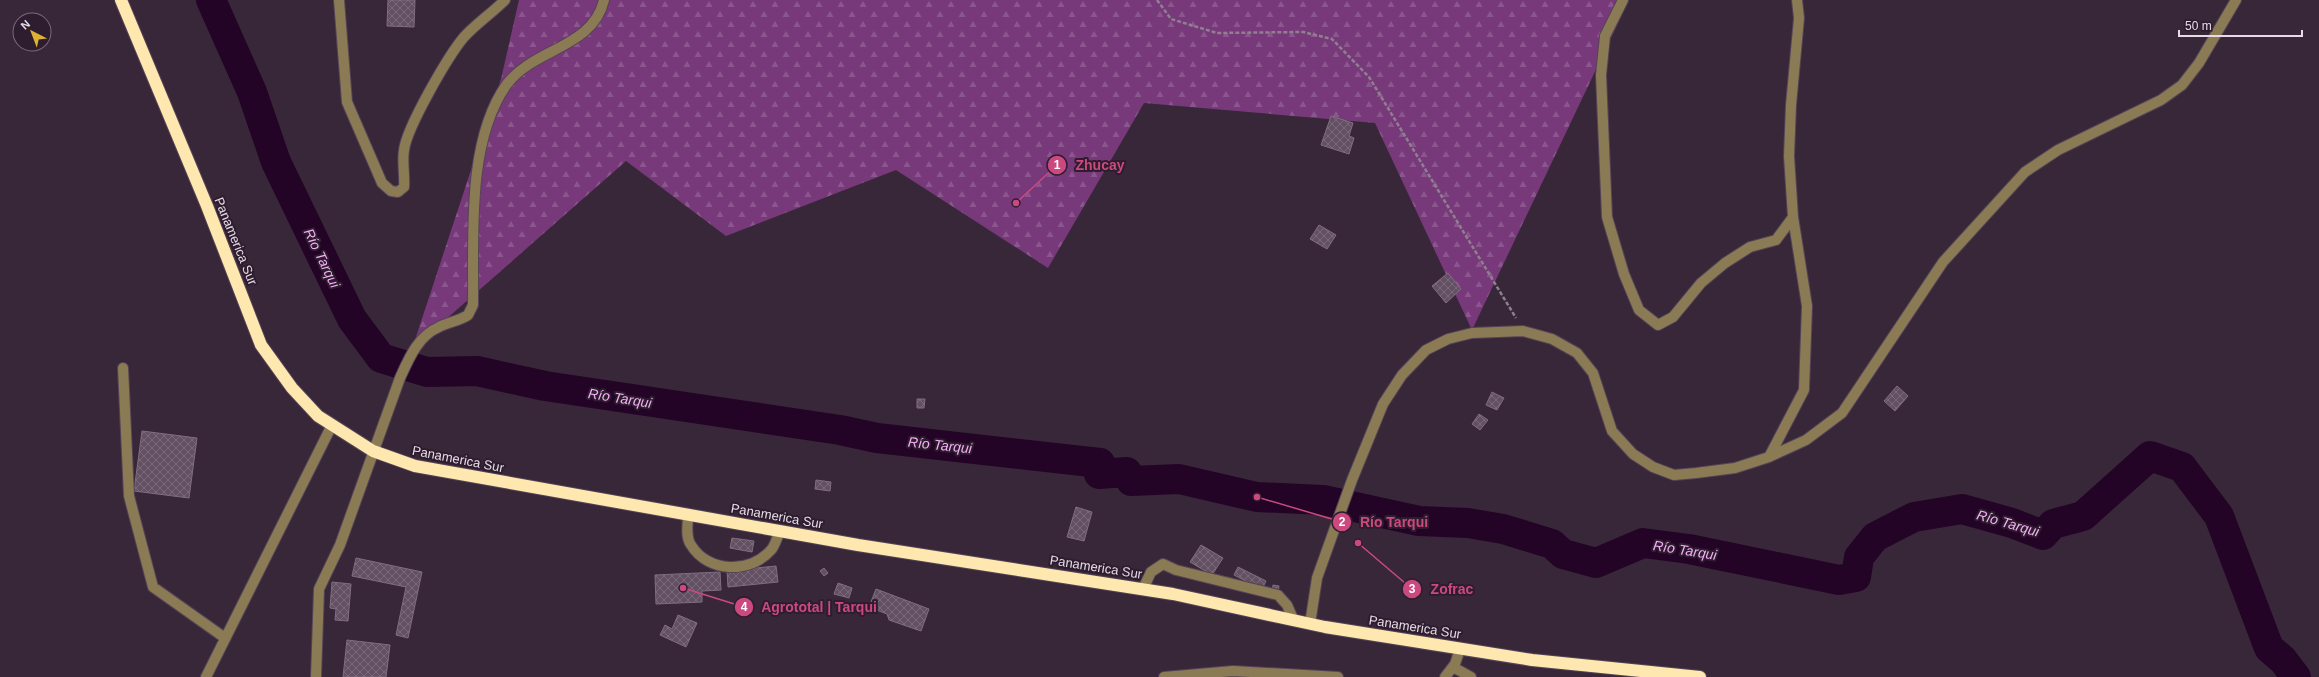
<svg xmlns="http://www.w3.org/2000/svg" width="2319" height="677" viewBox="0 0 2319 677" font-family="Helvetica,sans-serif">
<defs>
<pattern id="forest-firs" width="22" height="20" patternUnits="userSpaceOnUse"><rect width="22" height="20" fill="#78397b"/><path d="M5 1l3.5 6h-7zM16 11l3.5 6h-7z" fill="#8b558e"/></pattern>
<pattern id="building-cross-hatch" width="8" height="8" patternUnits="userSpaceOnUse"><rect width="8" height="8" fill="#635063"/><path d="M0 0l8 8M0 8l8-8" fill="none" stroke="#796979"/></pattern>
</defs>
<rect width="100%" height="100%" fill="#382739"/>
<path fill="url(#forest-firs)" d="M519,0H1629L1472,330L1375,123L1144,103L1048,268L896,170L726,236L626,161L412,349L501,79Z"/>
<g fill="none" stroke-linecap="round" stroke-linejoin="round">
<path stroke="#240426" stroke-width="30" d="M211,0L252,92L276,162L352,319L381,358L427,372L477,371L545,386L840,430L877,438L1100,463L1099,474L1127,472L1131,481L1179,479L1257,497L1323,500L1419,521L1468,523L1503,529L1552,544L1563,554L1596,563L1643,543L1689,549L1839,580L1856,577L1859,557L1875,537L1914,517L1962,509L2012,523L2043,535L2053,524L2083,516L2150,456L2182,467L2219,516L2269,648L2283,660L2296,677"/>
</g>
<path fill="url(#building-cross-hatch)" stroke="#816d81" d="M388,0H415L414,27L387,26Z
M1331,116L1353,123L1349,136L1354,138L1349,154L1321,145Z
M1319,225L1336,235L1327,249L1310,239Z
M1448,273L1461,289L1446,303L1432,286Z
M1897,386L1908,396L1895,411L1884,401Z
M1492,392L1504,398L1497,410L1486,405Z
M917,399H925L924,408H917Z
M1479,414L1488,420L1480,430L1472,424Z
M142,431L197,438L189,498L134,491Z
M816,480L831,482L830,491L815,489Z
M1076,507L1092,512L1084,541L1067,537Z
M732,538L754,541L752,552L730,548Z
M1201,545L1223,558L1212,575L1190,562Z
M356,558L422,572L408,638L396,635L406,587L352,576Z
M776,566L778,582L728,587L727,571Z
M1238,567L1266,581L1262,589L1234,575Z
M824,568L828,573L824,576L820,571Z
M720,572L721,590L702,591V602L656,604L655,575Z
M332,582L351,584L348,621L335,620L336,609L330,608Z
M838,583L852,588L849,598L834,594Z
M1273,585L1279,586L1278,593L1272,592Z
M876,589L929,609L921,631L889,620L887,614L869,607Z
M678,615L697,623L686,647L660,635L665,625L672,629Z
M347,640L390,645L386,677H343Z"/>
<g fill="none" stroke-linecap="round" stroke-linejoin="round">
<defs>
<path id="minor" d="M339,0L347,102L382,183L391,191L398,192L404,187C405,175 402,162 404,150C407,127 448,56 464,37C477,23 492,13 505,0
M1623,0L1605,36L1601,75L1607,217L1624,274L1639,310L1658,325L1673,317L1701,283L1725,263L1750,247L1776,240L1793,217
M123,368L129,496L153,587L225,638
M1769,457L1804,390L1807,306L1793,217L1789,156L1791,105L1799,18L1797,0
M688,515C688,524 685,537 691,545C708,573 750,574 771,550C775,546 777,537 780,531
M1143,589L1151,572L1163,564L1176,570L1278,595L1287,605L1294,621
M1310,624L1317,578L1352,480L1383,404L1402,375L1426,350L1448,339L1472,333L1523,331L1552,339L1577,353L1593,373L1612,431L1633,454L1653,467L1674,475L1696,473L1735,468L1769,457L1806,440L1842,413L1943,262L2025,172L2058,150L2161,100L2182,85L2199,63L2236,0
M1453,667L1471,677
M206,677L332,425
M316,677L319,589L340,545L400,378C409,358 418,336 439,327C449,322 459,321 468,315L473,305C474,238 466,141 507,84C534,48 593,48 604,0
M1164,677L1233,671L1338,677
M1445,677L1455,664L1460,649"/>
<path id="highway" d="M121,0L207,206L261,345L292,388L318,416L373,451L415,466L858,545L1173,594L1325,627L1532,660L1700,677"/>
</defs>
<use href="#minor" stroke="#544455" stroke-width="12"/>
<use href="#highway" stroke="#544455" stroke-width="14"/>
<path stroke="#8e808f" stroke-width="2.5" stroke-dasharray="4 2" stroke-linecap="butt" d="M1157,0L1171,19L1217,33L1303,32L1332,39L1369,77L1516,318"/>
<use href="#minor" stroke="#8a7b55" stroke-width="10"/>
<use href="#highway" stroke="#fee8b0" stroke-width="12"/>
</g>
<g text-anchor="middle" dominant-baseline="central" stroke-width="4" stroke-linejoin="round" paint-order="stroke">
<g font-size="13" fill="#e7dbe7" stroke="#2e1d2e">
<text transform="translate(236 241) rotate(68)">Panamerica Sur</text>
<text transform="translate(458 459) rotate(11)">Panamerica Sur</text>
<text transform="translate(777 516) rotate(10)">Panamerica Sur</text>
<text transform="translate(1096 567) rotate(9)">Panamerica Sur</text>
<text transform="translate(1415 627) rotate(9)">Panamerica Sur</text>
</g>
<g font-size="14" font-style="italic" fill="#f5aef7" stroke="#2e1d2e">
<text transform="translate(322 258) rotate(64)">Río Tarqui</text>
<text transform="translate(620 398) rotate(9)">Río Tarqui</text>
<text transform="translate(940 445) rotate(6)">Río Tarqui</text>
<text transform="translate(2008 523) rotate(16)">Río Tarqui</text>
<text transform="translate(1685 550) rotate(9)">Río Tarqui</text>
</g>
</g>
<path fill="none" stroke="#cb497e" stroke-width="1.5" d="M1016 203L1057 165M1257 497L1342 522M1358 543L1412 589M683 588L744 607"/>
<g fill="#cb497e" stroke="#2e1d2e" stroke-width="1.5">
<circle cx="1016" cy="203" r="4"/>
<circle cx="1257" cy="497" r="4"/>
<circle cx="1358" cy="543" r="4"/>
<circle cx="683" cy="588" r="4"/>
<circle cx="1057" cy="165" r="10"/>
<circle cx="1342" cy="522" r="10"/>
<circle cx="1412" cy="589" r="10"/>
<circle cx="744" cy="607" r="10"/>
</g>
<g font-size="12" text-anchor="middle" font-weight="bold" fill="#fff">
<text x="1057" y="169">1</text>
<text x="1342" y="526">2</text>
<text x="1412" y="593">3</text>
<text x="744" y="611">4</text>
</g>
<g font-size="14" text-anchor="middle" font-weight="bold" fill="#cb497e" stroke="#2e1d2e" stroke-width="4" stroke-linejoin="round" paint-order="stroke">
<text x="1100" y="170">Zhucay</text>
<text x="1394" y="527">Río Tarqui</text>
<text x="1452" y="594">Zofrac</text>
<text x="819" y="612">Agrototal | Tarqui</text>
</g>
<g transform="translate(32 32) rotate(318)"><circle r="19" fill="#2e1d2e" stroke="#786978"/>
<path d="M0-3L7 15L0 10L-7 15Z" fill="#ddb133"/>
<text y="-6" font-size="11" font-weight="bold" text-anchor="middle" fill="#e7dbe7">N</text>
</g>
<path d="M2179 30v6h123v-6" fill="none" stroke="#e7dbe7" stroke-width="2"/>
<text x="2185" y="30" font-size="12" fill="#e7dbe7" stroke="#2e1d2e" stroke-width="3" paint-order="stroke">50 m</text>
</svg>
